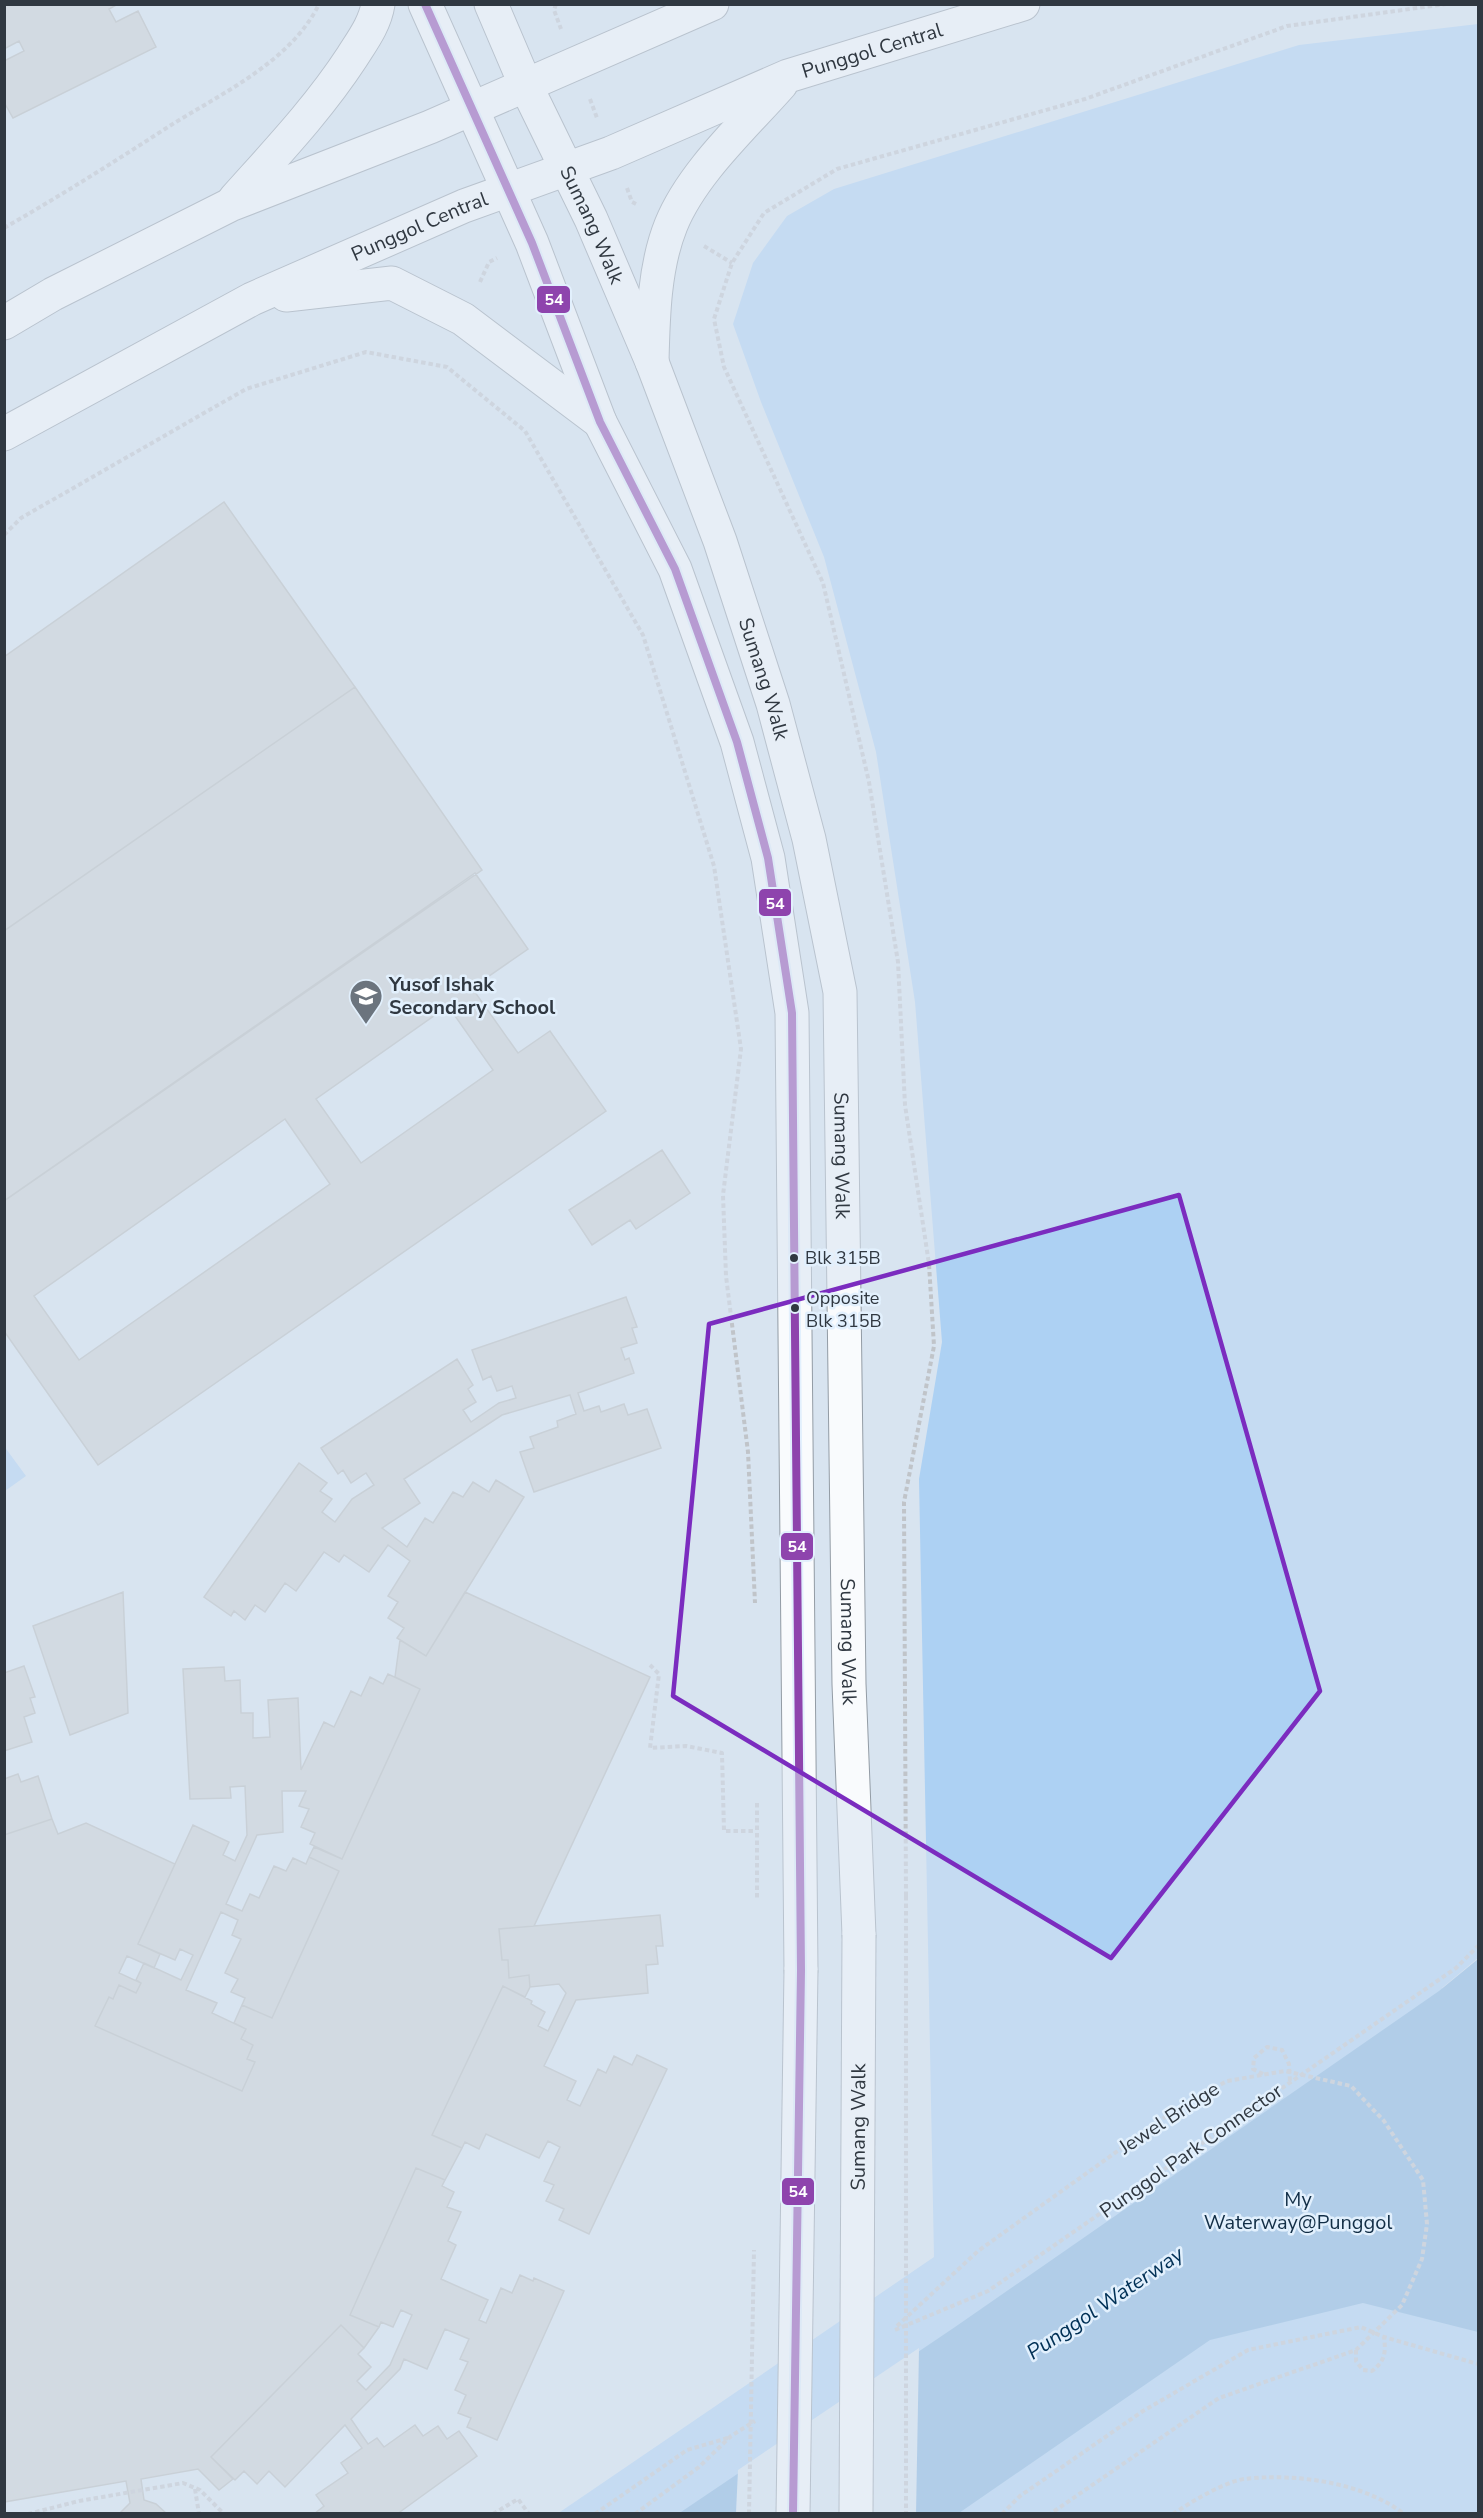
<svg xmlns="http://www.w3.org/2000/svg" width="1483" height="2518" viewBox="0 0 1483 2518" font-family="'Nunito Sans',sans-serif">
<rect width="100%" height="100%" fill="#d8e4f0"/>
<path fill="#add1f3" d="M1478,24V1958L1442,1988L1478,2266V2513L557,2514L934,2257L919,1479L942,1342L915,1002L876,752L824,557L761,402L733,324L753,263L787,216L834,189L1299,45Z
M4,1446L26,1476L5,1491H4Z"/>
<path fill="#82b2de" d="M1478,1959V2332L1363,2303L1210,2340L959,2513L678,2514L955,2327L1439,1991Z"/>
<path fill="#d8e4f0" d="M919,2348L916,2514L736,2513L738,2470Z"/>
<path fill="#cbcfd0" stroke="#b5b9b9" stroke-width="1.5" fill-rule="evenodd" d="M4,4H118L109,9L116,22L138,11L156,47L13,118L4,102V61L24,51L19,41L4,49Z
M224,502L355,687L4,931V657Z
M355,687L482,870L4,1201V931Z
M475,873L528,949L472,988L518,1053L550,1031L606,1111L98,1465L4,1331V1201ZM448,1006L493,1070L361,1163L316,1099ZM285,1119L330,1184L79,1360L34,1296Z
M662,1150L690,1193L636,1229L630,1220L592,1245L569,1210Z
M626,1297L637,1327L632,1328L637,1343L621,1348L625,1360L629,1358L634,1373L578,1393L584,1411L599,1406L601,1412L624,1404L628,1415L647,1409L661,1448L534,1492L520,1452L534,1448L530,1437L558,1427L557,1421L576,1414L570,1395L502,1415L404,1479L420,1503L382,1528L407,1547L425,1518L433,1523L453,1492L463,1497L473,1482L489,1492L496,1480L524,1497L426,1656L397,1638L404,1628L388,1618L398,1602L388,1596L410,1561L388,1545L369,1572L344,1555L339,1562L324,1552L296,1591L285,1583L265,1612L255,1605L245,1620L234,1611L231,1616L204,1597L299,1463L327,1483L320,1491L332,1499L322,1512L335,1522L352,1499L374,1485L366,1473L351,1483L343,1470L338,1474L321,1448L457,1359L473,1385L468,1389L476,1402L463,1410L471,1422L499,1403L516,1398L512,1386L497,1391L491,1376L483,1380L472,1350Z
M123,1592L128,1713L70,1735L33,1626Z
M465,1592L650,1677L534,1926L499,1929L502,1960H508L509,1978L529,1975L530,1987L525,1997L503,1986L432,2135L462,2148L445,2180L416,2168L350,2315L379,2327L364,2348L341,2325L211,2457L233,2479L219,2490L198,2469L141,2479L144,2500L156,2504L167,2514H119L130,2503L126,2481L4,2502V1835L52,1819L58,1834L86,1823L175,1864L138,1944L160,1954L154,1968L127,1956L119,1973L141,1983L136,1993L119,1985L113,1999L109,1997L95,2026L242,2091L255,2062L247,2059L253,2045L241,2039L246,2029L234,2023L242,2005L272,2018L339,1871L309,1857L314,1847L342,1859L420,1689L395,1677L400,1640L426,1656Z
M24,1666L35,1697L30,1698L35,1713L24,1717L32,1742L4,1751V1673Z
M224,1667L225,1681L240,1680L241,1713H253V1738L270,1737L268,1700L298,1698L301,1770L324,1722L334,1727L351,1691L361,1696L370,1677L383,1684L388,1674L420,1689L342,1859L310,1844L315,1833L301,1827L309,1809L299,1806L306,1791H282L283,1832L257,1835L226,1904L242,1911L250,1894L259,1898L274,1866L286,1871L293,1858L306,1864L309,1857L339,1871L272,2018L242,2005L245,1998L231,1992L238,1979L225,1973L241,1939L232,1935L238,1920L221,1912L186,1990L217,2003L212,2013L246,2029L241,2039L253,2045L247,2059L255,2062L242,2091L95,2026L109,1997L113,1999L119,1985L136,1993L141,1983L136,1980L144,1963L181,1980L193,1955L180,1949L175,1960L138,1944L193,1825L229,1842L223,1855L235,1861L247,1835L245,1786L230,1787L231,1798L190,1799L183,1669Z
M18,1774L21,1782L38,1776L52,1819L4,1835V1779Z
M660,1915L663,1946H656L658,1964L646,1965L648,1993L576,2000L544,2066L576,2081L567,2100L580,2106L598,2069L606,2073L614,2056L632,2065L637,2055L667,2069L589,2234L559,2220L564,2209L546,2201L554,2185L544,2181L560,2147L548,2141L539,2158L486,2134L479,2149L465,2142L462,2148L432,2135L503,1986L532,2001L531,2004L545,2012L538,2026L548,2031L566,1993L559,1984L530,1987L529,1975L509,1978L508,1960H502L499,1929Z
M416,2168L445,2180L442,2186L454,2192L447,2207L461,2212L448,2241L456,2245L441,2279L488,2300L479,2320L486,2323L501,2288L512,2293L520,2275L533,2281L534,2278L564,2291L497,2440L467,2427L471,2418L458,2413L466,2395L455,2390L468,2362L460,2359L469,2339L445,2329L427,2369L404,2359L400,2369L351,2419L368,2444L377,2438L384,2447L415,2425L423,2436L438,2426L447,2439L459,2431L477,2456L397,2514H314L324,2506L316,2495L348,2473L341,2463L362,2448L345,2425L285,2487L269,2471L257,2484L244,2471L235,2480L211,2457L341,2325L364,2348L358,2354L371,2367L357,2381L366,2390L390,2365L412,2315L401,2310L393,2327L381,2322L379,2327L350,2315Z"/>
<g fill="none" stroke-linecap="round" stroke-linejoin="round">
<defs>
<g id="minor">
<path d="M425,4L532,243L600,422L675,569L737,742L768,858L792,1013L801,1970"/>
<path id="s1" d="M491,4L526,86L591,219L652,362L720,541L773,704L809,839L840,992L849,1684L859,1935"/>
</g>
<g id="major">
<path d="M235,199C276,153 318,109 352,57C362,41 375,24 378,4"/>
<path d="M286,295L392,283L463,319L600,422"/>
<path d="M4,323L53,294L230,205L430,127L712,4"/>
<path d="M652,362C653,318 654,267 671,225C692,173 744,126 781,84"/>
<path id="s2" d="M4,434L252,299L464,206L611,153L788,76L1023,4"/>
</g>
</defs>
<use href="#minor" stroke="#939ca5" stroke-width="35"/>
<use href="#major" stroke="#939ca5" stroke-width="35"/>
<path stroke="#c0c4c9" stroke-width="4" stroke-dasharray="4.5 3" stroke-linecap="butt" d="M556,4L554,10L561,29
M590,99L597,118
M627,188L632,202L636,204
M4,228C60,196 114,162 168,127C220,94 291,62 319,4
M704,246L732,263
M480,282L489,262L497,258
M4,535L21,518L246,389L366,352L447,367L525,431L643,635L714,866L741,1049L723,1195L726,1276L748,1452L755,1603
M650,1665L659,1674L650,1748L686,1746L722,1753L724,1831H755
M757,1803V1900
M906,1896L904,1502L934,1346L929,1264L905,1105L898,962L869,782L823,583L724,367L714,319L732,263L764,213L837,169L1085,99L1287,26L1446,4
M1263,2074L1253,2069L1254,2058L1267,2047L1282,2050L1289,2064L1290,2083
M895,2330L988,2291L1456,1968L1478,1946
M1356,2350V2361L1363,2370L1372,2371C1385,2361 1386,2353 1384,2337
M195,2489L199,2514
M28,2514L79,2501L183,2483L200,2490L224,2514
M493,2514L518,2499L529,2514
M595,2514L687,2450L731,2437
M635,2514L699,2467L731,2436L755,2421
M1002,2514L1020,2496L1143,2411L1248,2350L1361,2327L1384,2337L1478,2364
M1173,2514C1191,2502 1224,2482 1244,2479C1294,2473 1363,2482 1404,2514"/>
<use href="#minor" stroke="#f9fbfd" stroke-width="33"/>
<use href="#major" stroke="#f9fbfd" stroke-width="33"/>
<defs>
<g id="minor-bridge">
<path d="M793,2514L801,1970"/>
<path id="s3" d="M856,2514L859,1935"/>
</g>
</defs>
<use href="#minor-bridge" stroke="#939ca5" stroke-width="35" stroke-linecap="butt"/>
<path stroke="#c0c4c9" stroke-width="4" stroke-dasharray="4.5 3" stroke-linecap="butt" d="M906,1896V2514
M897,2326L978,2251L1172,2112L1227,2081L1285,2071L1351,2086L1384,2121L1423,2180L1427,2224L1422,2259L1402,2305L1356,2350L1219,2398L1050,2514
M749,2514L754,2250"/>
<use href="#minor-bridge" stroke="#f9fbfd" stroke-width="33"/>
<defs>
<path id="bus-1" d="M425,4L532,243L600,422L675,569L737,742L768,858L792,1013L801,1970L793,2514"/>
</defs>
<use href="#bus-1" stroke="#e2f0fd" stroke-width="12"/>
<use href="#bus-1" stroke="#8e44ad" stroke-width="8"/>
</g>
<path d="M0 0H1483V2518H0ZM1179,1195L1320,1691L1111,1958L673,1696L709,1324Z" fill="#d8e4f0" fill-opacity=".55" fill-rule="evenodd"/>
<path fill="none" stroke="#7b2cbf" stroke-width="4.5" stroke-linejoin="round" d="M1179,1195L1320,1691L1111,1958L673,1696L709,1324Z"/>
<defs>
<symbol id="school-pin" viewBox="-11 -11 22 30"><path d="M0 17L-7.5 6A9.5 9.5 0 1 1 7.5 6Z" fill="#6b747e" stroke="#e2f0fd"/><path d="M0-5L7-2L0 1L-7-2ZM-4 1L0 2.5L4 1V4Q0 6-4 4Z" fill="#fff"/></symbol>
</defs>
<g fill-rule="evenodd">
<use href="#school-pin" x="347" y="977" width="38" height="52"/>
</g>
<g fill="#303841" stroke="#e2f0fd" stroke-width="2">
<circle cx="794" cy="1258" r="5"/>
<circle cx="795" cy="1308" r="5"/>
</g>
<g text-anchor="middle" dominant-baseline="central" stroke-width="5" stroke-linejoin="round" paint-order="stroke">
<g font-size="18" fill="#303841" stroke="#e2f0fd" text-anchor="start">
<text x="805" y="1258">Blk 315B</text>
<text x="806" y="1298">Opposite<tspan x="806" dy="23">Blk 315B</tspan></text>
</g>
<g font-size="20" fill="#303841" stroke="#e2f0fd">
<text stroke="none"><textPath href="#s2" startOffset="951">Punggol Central</textPath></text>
<text stroke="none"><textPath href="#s1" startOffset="243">Sumang Walk</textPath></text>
<text stroke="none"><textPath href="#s2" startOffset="465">Punggol Central</textPath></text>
<text stroke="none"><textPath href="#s1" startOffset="729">Sumang Walk</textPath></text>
<text stroke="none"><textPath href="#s1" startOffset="1215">Sumang Walk</textPath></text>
<text stroke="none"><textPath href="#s1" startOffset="1701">Sumang Walk</textPath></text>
<text transform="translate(1169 2118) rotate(-33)">Jewel Bridge</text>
<text stroke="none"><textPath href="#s3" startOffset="387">Sumang Walk</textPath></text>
<text transform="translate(1191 2151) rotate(-35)">Punggol Park Connector</text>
</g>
<g font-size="20" font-weight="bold" fill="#303841" stroke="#e2f0fd" text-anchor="start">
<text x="389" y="984">Yusof Ishak<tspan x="389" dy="23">Secondary School</tspan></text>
</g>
<g font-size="20" fill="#122e46" stroke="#e2f0fd">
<text x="1298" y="2199">My<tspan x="1298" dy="23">Waterway@Punggol</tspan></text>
</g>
<g font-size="21" font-style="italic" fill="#003055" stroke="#e2f0fd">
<text transform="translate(1105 2303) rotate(-34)">Punggol Waterway</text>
</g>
</g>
<g stroke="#e2f0fd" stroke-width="2">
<rect x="536" y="285" width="35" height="29" rx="6" fill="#8e44ad"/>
<rect x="758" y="888" width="34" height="29" rx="6" fill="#8e44ad"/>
<rect x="780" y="1532" width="34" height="29" rx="6" fill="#8e44ad"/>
<rect x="781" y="2177" width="34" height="29" rx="6" fill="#8e44ad"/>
</g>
<g font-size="16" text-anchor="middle" font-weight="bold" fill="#fff">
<text x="554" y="305">54</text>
<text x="775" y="909">54</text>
<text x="797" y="1552">54</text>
<text x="798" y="2197">54</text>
</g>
<rect width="1483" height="2518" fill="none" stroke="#303841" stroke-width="12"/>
</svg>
